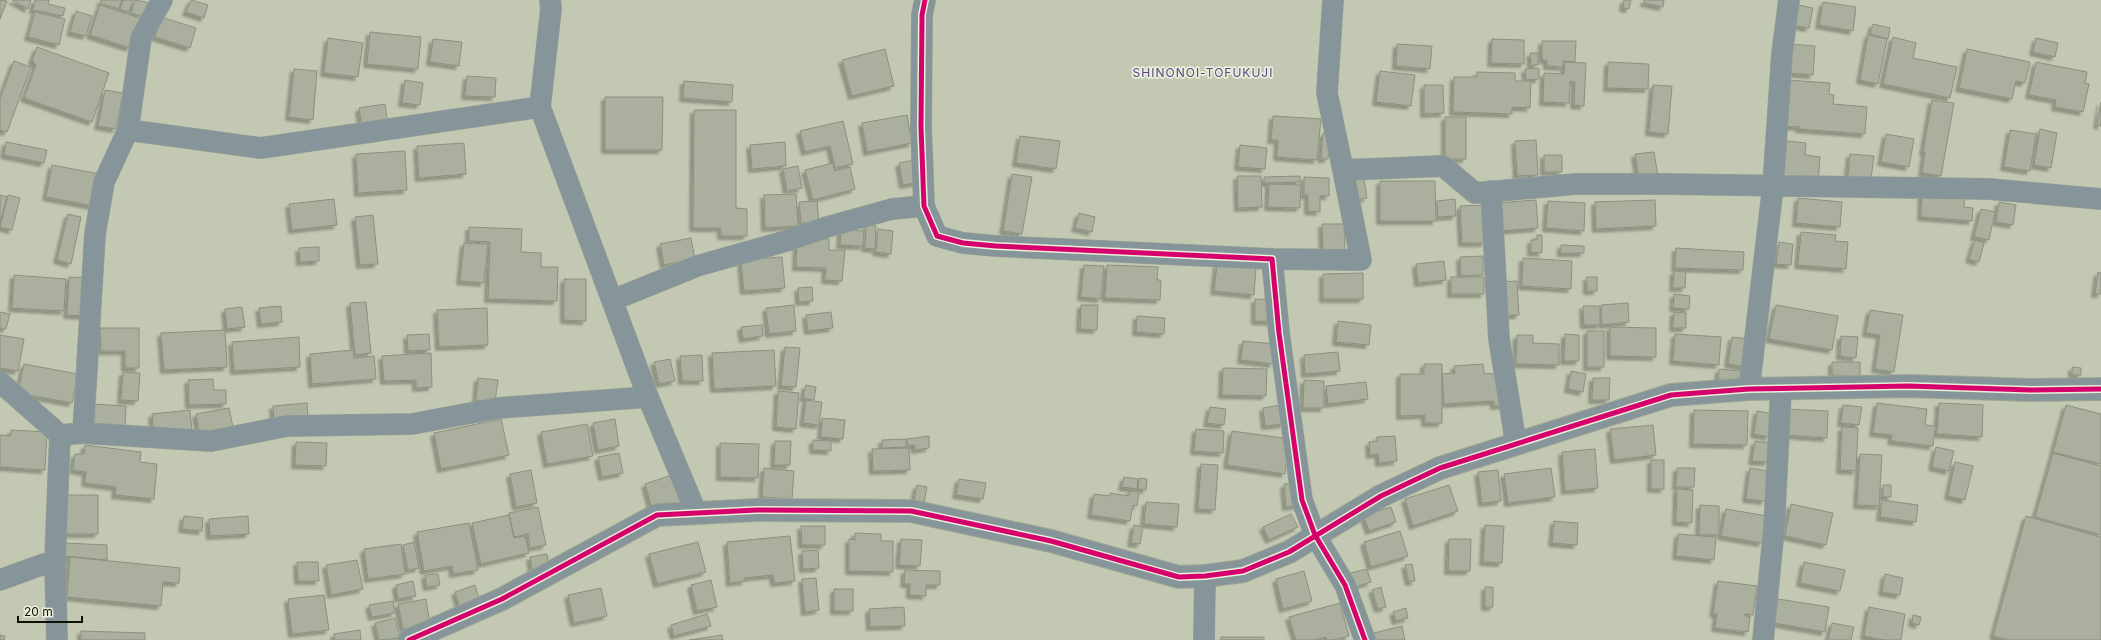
<svg xmlns="http://www.w3.org/2000/svg" width="2101" height="640" viewBox="0 0 2101 640" font-family="Inter,sans-serif">
<defs>
<filter id="shadow"><feDropShadow dx="-3.5" dy="3.5" stdDeviation="1" flood-color="#0004"/></filter>
</defs>
<rect width="100%" height="100%" fill="#c2c8b1"/>
<path fill="#aaaf9e" stroke="#8c907e" filter="url(#shadow)" d="M0,0L7,1L0,19Z
M12,0H31L28,9Z
M35,0H49L48,4L65,8L63,16L33,10Z
M101,0H122L119,9L100,3Z
M123,0H133L129,12L120,10Z
M135,0L151,3L141,16L131,13Z
M191,0L208,5L204,18L186,12Z
M1624,0H1631L1629,9L1623,8Z
M1644,0H1664L1663,7L1644,3Z
M1823,2L1856,7L1853,31L1819,25Z
M1794,4L1813,8L1809,28L1791,25Z
M100,5L140,18L130,48L90,35Z
M76,11L92,16L86,36L70,32Z
M35,12L65,19L59,45L28,37Z
M161,17L196,28L190,48L155,37Z
M1873,24L1890,28L1888,39L1870,34Z
M370,32L421,37L418,69L367,64Z
M1868,35L1887,39L1878,84L1860,80Z
M1893,37L1916,43L1913,58L1957,67L1950,98L1883,84Z
M328,38L363,43L358,77L324,73Z
M2036,38L2058,43L2055,57L2033,52Z
M433,39L462,42L459,66L430,62Z
M1492,39L1524,40V64L1491,63Z
M1542,41H1576L1575,62L1563,61V67L1547,66V60H1542Z
M1397,44L1432,46L1430,69L1396,66Z
M1790,44L1815,46L1813,75L1788,73Z
M37,47L109,73L92,122L24,98L36,65L32,61Z
M885,49L894,86L852,96L842,60Z
M1967,49L2030,62L2025,83L2016,81L2012,99L1959,88Z
M1530,53H1538V65H1531Z
M14,61L31,67L7,132L0,130V99Z
M1565,62L1586,63L1584,106L1574,105L1575,82L1570,81L1569,103L1543,102L1544,73L1564,74Z
M1608,62L1649,64L1648,89L1607,88Z
M2036,62L2087,72L2085,83L2089,84L2083,112L2055,107L2056,100L2029,95Z
M1539,68V79L1526,80L1525,69Z
M294,69L317,71L313,120L289,117Z
M1380,71L1415,75L1411,106L1376,102Z
M1477,72L1515,73V81H1531L1530,108L1512,107V114L1453,112L1454,77H1477Z
M467,76L496,78L495,97L465,96Z
M405,80L423,83L420,105L402,103Z
M1787,80L1830,83L1829,94L1834,95L1833,104L1867,107L1865,134L1799,129L1800,127L1783,126Z
M684,81L733,85L732,102L683,98Z
M1424,85H1443L1444,113L1424,114Z
M1653,85L1672,86L1668,134L1649,132Z
M105,90L123,93L116,129L98,126Z
M605,97H663L662,150H605Z
M1932,100L1954,103L1941,176L1922,173L1925,152H1923Z
M2101,102V126L2097,125Z
M385,104L388,124L362,128L359,108Z
M694,110H736V208L747,209V236H721V228H693Z
M907,115L912,143L867,152L862,123Z
M1273,116L1321,119L1317,160L1277,157L1278,140H1271Z
M1445,117H1466V159H1445Z
M843,121L853,164L835,168L830,146L805,152L800,131Z
M2040,129L2057,133L2051,168L2034,165Z
M2010,130L2036,134L2030,171L2004,167Z
M1323,133L1330,134L1328,159H1321Z
M1886,134L1914,139L1909,167L1881,162Z
M1020,136L1060,141L1056,169L1016,163Z
M1536,140L1538,175L1517,176L1515,141Z
M1787,141L1806,143L1805,155L1820,157L1818,183L1783,180Z
M6,142L47,150L44,163L4,155Z
M785,142L786,166L752,169L750,145Z
M464,143L466,174L419,178L417,146Z
M1240,145L1267,148L1265,169L1238,167Z
M405,151L407,190L358,193L356,154Z
M1654,152L1658,177L1639,180L1635,154Z
M1850,154L1874,156L1870,186L1847,184Z
M1544,155H1562V172H1544Z
M915,160L920,182L903,185L899,163Z
M833,163L834,171L850,167L855,189L813,200L805,170Z
M52,165L100,174L94,206L46,197Z
M798,166L802,188L787,191L783,169Z
M1012,174L1032,177L1022,234L1003,231Z
M1237,176H1261L1262,207L1238,208Z
M1300,176V182L1264,183V177Z
M1304,177L1329,178V196H1320V212L1308,211V195H1304Z
M1364,179L1367,198L1353,201L1350,181Z
M1380,181H1435L1436,221H1380Z
M1269,184L1301,185L1300,208L1268,207Z
M1922,192L1965,194L1964,207L1973,208L1972,221L1921,217Z
M796,194L798,226L765,228L764,195Z
M0,195L7,197L0,223Z
M8,195L20,198L12,230L0,227Z
M1798,198L1842,202L1840,227L1796,223Z
M334,199L337,225L292,230L289,204Z
M1455,199L1456,216L1438,217L1437,201Z
M1536,200L1538,228L1499,231L1496,203Z
M1655,200L1656,226L1596,229L1595,202Z
M817,201L819,222L801,223L799,202Z
M1548,201L1585,203L1584,231L1546,228Z
M1999,202L2016,205L2013,225L1996,222Z
M1484,205L1485,243H1462L1460,206Z
M1981,209L1995,212L1989,240L1974,237Z
M1079,213L1095,217L1092,232L1075,228Z
M68,214L81,217L71,264L57,260Z
M373,215L378,264L360,265L355,217Z
M1322,224H1344L1345,251H1323Z
M866,225L876,226L875,249L865,248Z
M469,227L522,229L521,252L541,253V267H558L557,301L488,299L490,242L469,241Z
M878,229L893,231L891,254L876,252Z
M841,230L864,231L863,246L840,245Z
M1801,232L1836,235L1835,241L1848,242L1846,269L1798,265Z
M1537,235H1542V253L1531,252V240H1537Z
M691,238L695,259L664,265L660,244Z
M797,238L829,239V250H845L842,281L825,280L826,268L796,267Z
M1975,240L1984,243L1979,262L1969,259Z
M1779,242L1793,244L1791,265L1776,264Z
M464,243L488,244L484,283L460,281Z
M1561,245L1584,246V253H1561Z
M319,247V261L300,262L299,248Z
M1676,248L1744,252L1743,270L1675,268Z
M1483,256V275L1461,276L1460,257Z
M782,257L785,288L744,291L741,260Z
M1523,258L1572,261L1571,289L1522,286Z
M1444,261L1446,280L1418,283L1416,264Z
M1217,264L1256,268L1254,295L1214,291Z
M1084,265L1104,266L1101,299L1081,297Z
M1107,265L1158,267L1157,280H1161L1160,300L1105,298Z
M1674,271L1686,272L1685,288H1673Z
M2098,272L2101,273V294H2095Z
M1363,273V299H1323V274Z
M14,275L66,279L64,311L12,308Z
M69,277L90,278L88,316L67,315Z
M1451,277H1484V294H1451Z
M1587,277H1597V291H1587Z
M564,279H586V321L564,320Z
M1517,281L1519,315L1501,316L1499,282Z
M812,287L813,301L799,302L798,288Z
M1674,294L1690,296L1689,309L1673,308Z
M1255,299L1274,300V322L1255,321Z
M366,302L371,353L355,355L350,303Z
M1628,303L1629,322L1602,325L1601,305Z
M794,305L796,331L769,334L766,308Z
M1081,305H1098L1097,330L1080,329Z
M1776,305L1838,316L1832,350L1769,339Z
M281,306L282,322L261,324L259,308Z
M1583,306H1600V325H1584Z
M242,307L245,327L227,329L225,309Z
M487,308L488,345L439,347L437,310Z
M1870,310L1903,315L1894,372L1875,369L1880,335L1866,333Z
M0,312L10,314L6,329L0,328Z
M831,312L833,328L808,331L806,315Z
M1674,312L1686,313V328H1673Z
M1137,316L1165,318L1164,334L1136,332Z
M1338,321L1371,325L1369,345L1336,342Z
M762,325L763,336L743,339L741,327Z
M1610,327L1656,328V357L1610,356Z
M100,328H139V368H125V351H101Z
M225,330L227,367L164,370L161,333Z
M1587,331H1604V367H1587Z
M429,334L430,350L408,351L407,335Z
M1565,334L1579,335V361H1564Z
M1675,334L1721,337L1719,365L1673,361Z
M0,335L24,339L18,371L0,368Z
M1517,335H1533V343L1559,344V365L1516,364Z
M1841,336L1858,337L1856,358L1840,356Z
M299,337L300,367L234,371L232,342Z
M1732,337L1750,339L1746,367L1728,364Z
M1243,341L1275,344L1273,364L1241,360Z
M785,347L800,348L796,387L781,386Z
M353,350L354,358L374,356L376,379L312,384L310,354Z
M774,350L776,386L714,389L712,353Z
M1338,352L1340,371L1305,374L1304,355Z
M431,353L432,387L416,388V380L384,381L382,356Z
M702,355L703,381H682L680,356Z
M670,359L675,381L659,384L654,362Z
M1832,362H1860V376L1832,375Z
M24,364L78,374L72,403L18,393Z
M1424,364H1442V423H1425V415L1400,416V374H1424Z
M1483,364L1484,373L1503,375L1505,405L1494,406V401L1444,404L1442,374L1455,373L1454,366Z
M2072,367L2081,368V375H2072Z
M1223,368L1267,369L1266,396L1222,395Z
M1719,369L1741,371L1740,381L1718,379Z
M1571,371L1586,374L1583,392L1568,389Z
M123,372L140,373L138,401L121,400Z
M478,378L498,380L495,402L476,400Z
M1593,378H1610L1609,400H1592Z
M213,379L214,390H226V404L189,405L188,380Z
M1304,380L1324,381V408H1303Z
M1366,382L1368,399L1328,404L1326,386Z
M806,385L816,387L814,400L803,398Z
M778,391L799,393L796,429L776,427Z
M806,400L822,402L819,425L803,423Z
M307,403L308,418L274,421L273,406Z
M1877,403L1927,409L1925,425L1935,426L1933,446L1891,441L1892,435L1873,433Z
M1939,403L1983,405L1982,437L1937,434Z
M93,404L126,406L125,428L92,427Z
M1281,405L1284,424L1265,426L1263,408Z
M1843,405L1862,407L1859,425L1841,423Z
M2066,405L2101,414V464L2053,452Z
M1210,407L1226,409L1224,425L1207,423Z
M229,408L233,427L199,432L196,414Z
M1787,409L1828,411L1827,438L1786,435Z
M190,410L192,432L154,435L152,414Z
M1694,410L1748,411L1747,445L1693,444Z
M1757,411L1773,414L1769,437L1754,434Z
M822,418L845,420L843,439L821,437Z
M501,419L509,455L441,469L434,433Z
M615,419L619,446L598,450L593,423Z
M587,424L593,456L547,464L541,432Z
M1653,425L1656,455L1614,460L1610,429Z
M1842,427L1858,428L1856,471L1840,470Z
M1196,429L1224,431L1223,453L1194,451Z
M11,430L47,432L45,470L0,467V435L11,436Z
M1232,431L1290,439L1285,474L1227,465Z
M929,436V448L915,450V445L908,446L907,439Z
M1395,436L1397,461L1379,463L1378,454L1370,455L1369,442L1377,441V437Z
M906,439V447L882,448V440Z
M813,440L831,441V451L813,450Z
M775,441H791L790,465H774Z
M1755,441L1770,443L1768,462L1752,461Z
M296,442L327,443L326,466L295,465Z
M720,443L759,444L758,478L720,477Z
M85,445L141,452L140,462L157,464L154,499L115,495L116,487L85,483L86,472L73,470L75,454H84Z
M1936,447L1954,451L1949,471L1932,467Z
M909,448L910,470L873,471L872,449Z
M1595,449L1598,488L1565,491L1562,452Z
M619,453L623,473L602,477L598,457Z
M2053,453L2101,466V535L2035,517Z
M1860,454L1882,455L1879,506L1857,505Z
M1651,460H1664V489H1651Z
M1955,462L1973,466L1965,500L1948,496Z
M1201,464L1218,465L1215,510L1198,509Z
M764,468L794,471L792,499L762,497Z
M1551,468L1555,497L1508,503L1504,474Z
M1677,468H1695L1694,487H1676Z
M1750,468L1768,471L1765,501L1746,499Z
M531,470L537,503L516,507L510,474Z
M1498,470L1501,501L1482,503L1478,472Z
M675,474L684,502L653,512L645,484Z
M1124,477L1138,479L1137,489L1122,487Z
M1139,478L1147,479L1146,490L1138,489Z
M959,479L986,483L983,499L956,495Z
M1298,483L1301,505L1286,507L1284,484Z
M917,485L927,487L924,502L914,501Z
M1449,485L1458,511L1413,526L1405,499Z
M1883,485H1891V497H1883Z
M1677,489L1693,490L1692,523L1676,522Z
M1130,491L1139,492L1137,506L1133,505L1130,521L1091,515L1094,494L1110,496V493L1129,496Z
M63,495H98V534H63Z
M1882,500L1918,505L1916,522L1880,517Z
M1146,502L1179,504L1177,527L1144,524Z
M1791,504L1833,513L1826,545L1785,536Z
M1700,505L1719,506V535H1699Z
M538,507L546,545L530,548L528,534L514,537L509,513Z
M1391,507L1396,522L1369,531L1364,516Z
M1726,509L1767,516L1762,543L1721,536Z
M1291,514L1298,527L1269,540L1263,527Z
M509,515L514,538L525,536L529,553L481,564L472,523Z
M184,516L203,518L202,531L182,529Z
M248,516L249,534L210,536L209,519Z
M2026,516L2101,537V640H2007L1993,636Z
M1554,521L1578,523L1577,545L1552,543Z
M469,523L478,570L453,574L452,566L424,571L417,532Z
M1134,525L1143,527L1140,544L1131,543Z
M1485,525L1504,526L1502,563L1483,562Z
M801,526H825V545H802Z
M1400,531L1408,556L1371,567L1364,542Z
M855,533L881,534V541H893V572L849,571V539L855,540Z
M1678,534L1716,537L1714,560L1676,556Z
M790,536L795,581L774,583L773,575L744,578L745,581L730,583L727,542Z
M901,539L922,540L920,566L899,565Z
M1449,539H1471L1470,571H1448Z
M414,542L419,568L408,570L403,545Z
M698,542L706,572L657,584L649,554Z
M64,543L107,545V560L64,556Z
M401,544L405,574L368,579L364,549Z
M818,550L819,568L803,569L802,551Z
M547,554L549,567L532,570L530,557Z
M70,557L180,568L179,583L163,582L161,606L67,597Z
M357,560L363,589L331,595L326,565Z
M297,562H318L319,581H298Z
M1804,562L1845,570L1840,591L1800,583Z
M1412,564L1415,581L1409,582L1405,565Z
M1367,569L1371,582L1354,587L1350,573Z
M905,570L940,571V585H926V596L910,595V584H904Z
M1304,571L1312,601L1283,609L1276,579Z
M438,574L440,585L427,587L425,575Z
M1885,574L1903,578L1900,595L1882,592Z
M816,578L819,610L805,612L802,579Z
M711,580L717,607L697,611L691,585Z
M413,581L416,596L398,599L396,585Z
M1718,581L1757,586L1753,615L1745,614V616L1750,617L1748,632L1715,628L1717,614H1713Z
M475,585L480,601L460,608L455,592Z
M1381,587L1386,607L1378,609L1372,590Z
M1485,587H1493V607H1485Z
M601,588L607,616L574,623L568,595Z
M834,589H853V611H834Z
M324,595L329,630L292,634L288,599Z
M426,599L430,624L403,629L398,604Z
M1778,599L1829,607L1825,632L1774,623Z
M393,601L395,613L372,617L369,605Z
M1340,603L1349,636L1333,640H1327L1326,637L1315,640H1296L1289,617Z
M904,607L905,626L870,627L869,609Z
M1869,607L1905,614L1901,640H1884L1864,636Z
M1406,608L1408,618L1396,621L1393,612Z
M707,614L711,626L674,636L671,625Z
M1913,615L1921,617L1919,625L1912,623Z
M395,618L400,638L379,640L375,623Z
M1832,623L1854,627L1851,640H1828Z
M1402,626L1405,640H1375L1374,633Z
M360,630L361,640H335L334,634Z
M81,631L145,633V640H81Z
M0,635L5,636L4,640H0Z
M722,635L723,640H689Z
M1221,637H1264V640H1221Z"/>
<g fill="none" stroke-linecap="round" stroke-linejoin="round">
<defs>
<path id="minor" d="M550,0L551,9L540,107L648,397L696,512
M925,0L922,15L921,127L924,206L937,236L963,243L996,246L1272,259L1279,333L1302,500L1315,535L1345,585L1365,640
M1333,0L1327,93L1343,170
M128,130L261,148L540,107
M1491,191L1499,339L1516,444
M1272,259L1361,260L1343,170L1443,166L1475,193L1576,184H1665L1989,189L2101,199
M613,300L697,266L786,241L827,227L892,209L924,206
M0,382L60,435L83,433L211,441L287,426L412,424L498,408L648,397
M1749,389L1773,186L1782,54L1789,0
M83,433L95,234L104,182L128,130L141,38L162,0
M0,580L55,560
M57,640L55,560L60,435
M1204,640L1205,576
M1763,640L1774,529L1781,389"/>
<path id="tertiary" d="M409,640L502,599L657,515L757,510L911,511L1051,541L1179,577L1205,576L1243,571L1289,552L1381,496L1440,468L1671,395L1749,389L1908,386L2031,390L2101,389"/>
</defs>
<use href="#minor" stroke="#a1a594" stroke-width="22"/>
<use href="#tertiary" stroke="#a1a594" stroke-width="24"/>
<use href="#minor" stroke="#869599" stroke-width="21"/>
<use href="#tertiary" stroke="#869599" stroke-width="22"/>
<defs>
<path id="cycleway" d="M925,0L922,15L921,127L924,206L937,236L963,243L996,246L1272,259L1279,333L1302,500L1315,535L1345,585L1365,640
M409,640L502,599L657,515L757,510L911,511L1051,541L1179,577L1205,576L1243,571L1289,552L1381,496L1440,468L1671,395L1749,389L1908,386L2031,390L2101,389"/>
</defs>
<use href="#cycleway" stroke="#e9efda" stroke-width="8"/>
<use href="#cycleway" stroke="#d6006c" stroke-width="5"/>
</g>
<g text-anchor="middle" dominant-baseline="central" stroke-width="3.5" stroke-linejoin="round" paint-order="stroke">
<g font-size="12" letter-spacing="1" fill="#5c4583" stroke="#e9efda">
<text x="1203" y="72">SHINONOI-TOFUKUJI</text>
</g>
</g>
<path d="M18 616v6h64v-6" fill="none" stroke="#0e1104" stroke-width="2"/>
<text x="24" y="616" font-size="12" fill="#0e1104" stroke="#e9efda" stroke-width="3" paint-order="stroke">20 m</text>
</svg>
